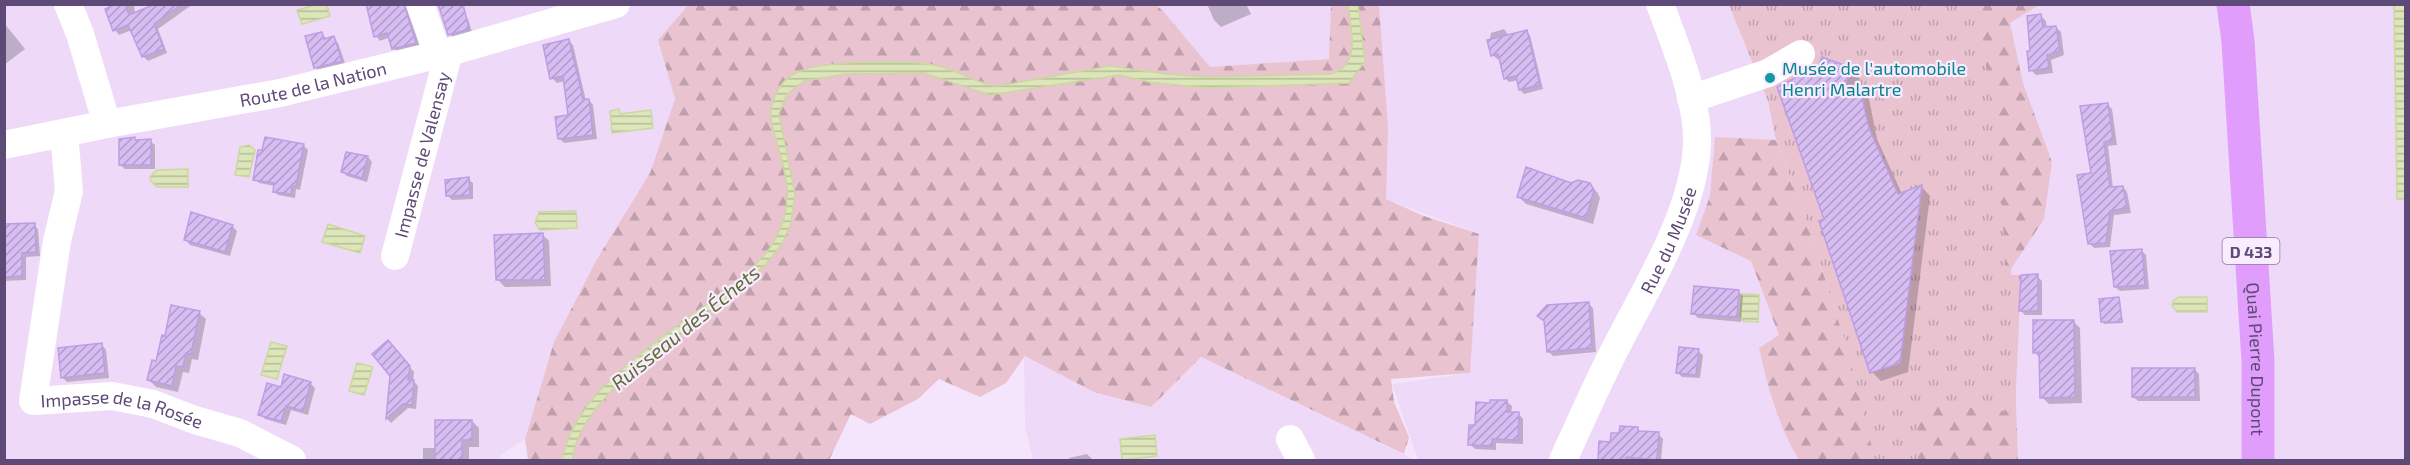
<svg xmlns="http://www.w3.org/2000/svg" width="2410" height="465" viewBox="0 0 2410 465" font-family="'Exo 2',sans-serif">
<defs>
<pattern id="forest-firs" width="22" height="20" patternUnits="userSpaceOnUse" patternTransform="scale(1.5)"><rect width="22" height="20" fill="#eac3d0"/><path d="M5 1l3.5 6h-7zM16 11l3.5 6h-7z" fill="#c1a0ad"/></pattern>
<pattern id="park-tufts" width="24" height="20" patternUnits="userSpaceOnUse" patternTransform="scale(1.5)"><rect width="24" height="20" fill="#eac3d0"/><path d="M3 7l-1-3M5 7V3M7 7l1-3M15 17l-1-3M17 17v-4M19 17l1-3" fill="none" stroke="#c1a0ad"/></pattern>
<pattern id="water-rules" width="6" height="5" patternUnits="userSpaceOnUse" patternTransform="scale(1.5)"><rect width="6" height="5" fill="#dce6b9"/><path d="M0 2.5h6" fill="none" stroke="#b6bc9b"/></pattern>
<pattern id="building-hatch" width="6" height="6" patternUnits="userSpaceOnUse" patternTransform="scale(1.5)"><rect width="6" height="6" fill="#d6bdf2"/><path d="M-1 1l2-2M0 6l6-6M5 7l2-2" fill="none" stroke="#b19cc9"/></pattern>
</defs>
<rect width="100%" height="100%" fill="#f5e5fc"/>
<path fill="#eed9f9" d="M4,5H688L658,40L675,99L650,173L597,259L554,342L525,439L501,455L499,460H5Z
M1147,5H2394L2397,198L2406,199L2405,460H1418L1392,384L1469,373L1479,234L1385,199L1329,59L1210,67Z
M1024,356L1151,407L1201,357L1415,460H1033L1025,426Z"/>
<path fill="url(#forest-firs)" d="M688,5H1156L1163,11L1210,67L1329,59L1331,5H1379L1388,128L1386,199L1424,216L1479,234L1470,373L1391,379L1394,402L1409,437L1404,454L1201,357L1151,407L1094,392L1025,356L1006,383L980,397L939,379L918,399L870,424L851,414L829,460H528L525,439L554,342L597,259L650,173L675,99L658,40Z
M1909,5H2039L2010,23L2023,83L2052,162L2044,219L2011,269L2018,460H1799C1778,425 1768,388 1759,348L1779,335L1751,261L1696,235L1710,196L1715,137L1776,140L1801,204L1846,344Z"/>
<path fill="url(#park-tufts)" d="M1729,5H1978L2000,174L2006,275H2021L2015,412L1917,402L1918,460H1875L1846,344L1801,204L1776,140L1768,101Z"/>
<path fill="url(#water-rules)" stroke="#cbd89f" stroke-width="1.5" d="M316,5H327L330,16L302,24L297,10Z
M1348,5H1358L1365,61L1349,83L1206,88L1149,82L1119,75L990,95L924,73L845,74L804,81L787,94L779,114L795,194L791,223L782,244L767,263L744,285L615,387C595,408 576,431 572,460H562C568,429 586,404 608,382C640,351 679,325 715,298C736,281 763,263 776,238C797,197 784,169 773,129C766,107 777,81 798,72C824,60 906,60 934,65C956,69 976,84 998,86L1110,66L1166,74L1205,77L1331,74C1362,65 1351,29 1348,5Z
M2394,5H2405V199H2397Z
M619,109L620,114L651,110L653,128L612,133L610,111Z
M249,145L255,150L249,177L235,175L240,147Z
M188,169V187H157L151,181L150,177L157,170Z
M576,211L577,228L540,230L535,223L539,212Z
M328,224L365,236L360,253L322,242Z
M1742,294L1759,295L1758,322L1743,321L1740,316Z
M2179,297H2207V312H2177L2172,305L2174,300Z
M271,342L287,346L277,379L261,375Z
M357,363L373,367L364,395L349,391Z
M1155,435L1157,456L1122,460L1120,439Z"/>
<path fill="#0003" d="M111,4H134L135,14L159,4H193L158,29L167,53L148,61L143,56L132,30L119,35L115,30Z
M368,4H404L408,8L420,47L398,52L393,48L390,37L380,41L376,36Z
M1207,4H1246L1251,14L1221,27L1214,20Z
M458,10L468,19L472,32L453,38L450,34Z
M2041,16L2046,21L2047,28L2056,27L2061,32L2064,55L2051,60L2053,73L2036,75L2031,70L2032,52Z
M4,23L25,49L4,65Z
M1504,29L1509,36L1526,31L1530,35L1543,89L1524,94L1520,90L1518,80L1509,82L1505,78L1500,58L1497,59L1493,55L1489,43L1491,33Z
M322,33L327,40L333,38L338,43L346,66L320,72L315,67Z
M568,40L573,45L586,101L589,100L593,105L597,139L564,143L559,138L569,116L565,81L557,83L552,78Z
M1851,70L1860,79L1858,84L1868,94L1877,139L1902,194L1922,187L1930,196L1908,372L1881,381L1872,372L1821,222L1826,220L1817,73Z
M2107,104L2112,109L2117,145L2108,146L2113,188L2123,187L2127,192L2131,213L2114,215L2110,247L2094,248L2089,243L2093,175Z
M134,138L137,141H150L155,145V169H125L120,165Z
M304,146L308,150L300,190L296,189L295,198L278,195L274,191L275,186L259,183L255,179Z
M368,157L372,162L367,182L347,176L342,171Z
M468,179L473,183V199L452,200L447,195Z
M1571,185H1590L1597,192L1600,198L1593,224L1526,204L1519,197Z
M34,225L38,229L40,256L26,257V280L4,281V226Z
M232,226L237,231L230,256L190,245L186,240Z
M542,234L549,241L551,286L505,287L498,280Z
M2141,250L2146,255L2149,289L2120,291L2115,287Z
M2037,276L2042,281V315H2025L2020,310Z
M1738,291L1743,296L1741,322L1698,318L1693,313Z
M2118,298L2120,300L2123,323L2104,324L2102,321Z
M1588,303L1593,308L1596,352L1553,356L1548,351Z
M199,313L206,319L198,360L192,359L189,373L183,372L178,392L156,387L149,380L166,338Z
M2073,321L2080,328L2082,403L2049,404L2042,397L2041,359L2034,352Z
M102,345L106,350L109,378L67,382L62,377Z
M392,346L414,372L413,381L418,386L416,409L408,408L391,423L387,419L392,375Z
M1698,351L1703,355L1700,378L1682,377L1677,372Z
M2194,369L2199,374L2200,401H2138L2133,397Z
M311,384L315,388L308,415L291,410L286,425L265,419L260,414L282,389Z
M1507,402L1512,406L1511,414H1519L1523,419V444L1496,443V450L1475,449L1470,444L1477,426L1492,405Z
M472,421L479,428V447H469V460H423V448H437Z
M1638,429L1641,433L1658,434L1663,439L1661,460H1599L1601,443L1611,444L1621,435Z
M1087,454L1093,460H1069V458Z"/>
<path fill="url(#building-hatch)" stroke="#be9de5" stroke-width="1.5" d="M115,4H125L129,15L155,4H182L154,24L164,49L142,57L128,25L113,31L105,9Z
M366,4H404L416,43L392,49L387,33L374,37Z
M438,4H463L469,29L448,35Z
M2041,14L2043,27L2056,26L2060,51L2047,55L2049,68L2029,71L2027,51H2030L2027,16Z
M1527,30L1540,85L1519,90L1516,76L1504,79L1498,54L1491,56L1487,40Z
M322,32L324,39L334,36L342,61L314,68L305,36Z
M569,39L583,99H589L593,135L558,139L555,117L568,115L563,76L550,79L543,45Z
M1822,57L1852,68L1844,87L1859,84L1869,128L1898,194L1922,185L1900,363L1870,373L1819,221L1824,219L1777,87L1797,77L1809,68L1816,71Z
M2108,103L2113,140L2104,142L2110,187L2123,186L2127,208L2110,211L2106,243L2088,244L2077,175L2091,173L2080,106Z
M135,137V140L151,139V165H119V139Z
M265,137L304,144L296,186H292L291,194L273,192L274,183L253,180L258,150H262Z
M346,152L368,156L362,178L341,172Z
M1526,167L1571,183L1578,180L1590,183L1594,190L1586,218L1517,197Z
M469,177L470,195L446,196L445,180Z
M191,212L233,225L225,252L184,240Z
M35,223L36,252L22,253V276L4,277V224Z
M543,233L545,280H496L494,235Z
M2142,249L2145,285L2114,287L2110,251Z
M2038,274V311H2019L2021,275Z
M1694,286L1739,290L1737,317L1691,314Z
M2119,297L2122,322H2101L2099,299Z
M1589,302L1592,348L1547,352L1544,321L1537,316L1547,305Z
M171,305L200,311L191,354L186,353L183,367L176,366L172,386L147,380L152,360L156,361L162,335L165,336Z
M2033,320H2074L2075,397L2040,398L2039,352L2033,353Z
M388,340L410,366L408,380H414L412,405L403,404L386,419L390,376L372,354Z
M102,343L105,373L61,378L58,348Z
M1679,347L1699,349L1696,375L1676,373Z
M2132,368H2195V397H2132Z
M284,374L311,382L303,411L286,406L281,421L258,415L267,383L281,387Z
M1490,400H1507V412H1519L1518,440L1492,439V446L1468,445L1469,425H1475L1476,402L1490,403Z
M435,420H472V440H462V460H435Z
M1620,426L1638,427V431L1659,432L1657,460L1626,457V460H1598L1599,441L1610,442L1611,433H1619Z"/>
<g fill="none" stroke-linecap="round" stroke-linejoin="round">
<g stroke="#fff" stroke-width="28">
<path d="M68,4L80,34L107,124"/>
<path d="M420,4L438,55"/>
<path d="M1691,99L1768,73L1801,54"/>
<path id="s1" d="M64,133L69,191L57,241L33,401L112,396L153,404L195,420L240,433L292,460"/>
<path id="s2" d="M4,145L107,124L280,93L449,52L616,4"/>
<path id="s3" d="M395,256L449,52"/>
<path d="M1290,439L1301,460"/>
<path id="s4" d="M1563,460C1579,425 1595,389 1613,353C1644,292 1694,213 1697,145C1699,101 1675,45 1660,4"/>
</g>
<path stroke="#e09dfb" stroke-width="33" id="s5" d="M2233,4L2238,41L2258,361V460"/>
</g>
<circle fill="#0f9aa8" stroke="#f9ecff" stroke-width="2" cx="1770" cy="78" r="6"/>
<g text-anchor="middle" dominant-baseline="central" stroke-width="4.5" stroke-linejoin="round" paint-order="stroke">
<rect fill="#f9ecff" stroke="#8c7b9f" stroke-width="1.5" x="2222.5" y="238" width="57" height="26" rx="4.5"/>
<g font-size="16" font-weight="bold" fill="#5d4a76">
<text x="2251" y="251">D 433</text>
</g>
<g font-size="18" fill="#0d838f" stroke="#f9ecff" text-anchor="start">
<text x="1782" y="68">Musée de l'automobile<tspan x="1782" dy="21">Henri Malartre</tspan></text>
</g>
<g font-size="18" fill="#5d4a76" stroke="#f9ecff">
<text stroke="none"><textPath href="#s2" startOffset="315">Route de la Nation</textPath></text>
<text stroke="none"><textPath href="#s3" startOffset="105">Impasse de Valensay</textPath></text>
<text stroke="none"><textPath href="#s4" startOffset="244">Rue du Musée</textPath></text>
<text stroke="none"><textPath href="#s5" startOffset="356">Quai Pierre Dupont</textPath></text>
<text stroke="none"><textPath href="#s1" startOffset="362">Impasse de la Rosée</textPath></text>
</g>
<g font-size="20" font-style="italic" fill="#606d37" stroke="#f9ecff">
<text transform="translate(685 327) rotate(-39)">Ruisseau des Échets</text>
</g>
</g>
<rect width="2410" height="465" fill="none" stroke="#5d4a76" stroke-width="12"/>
</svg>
